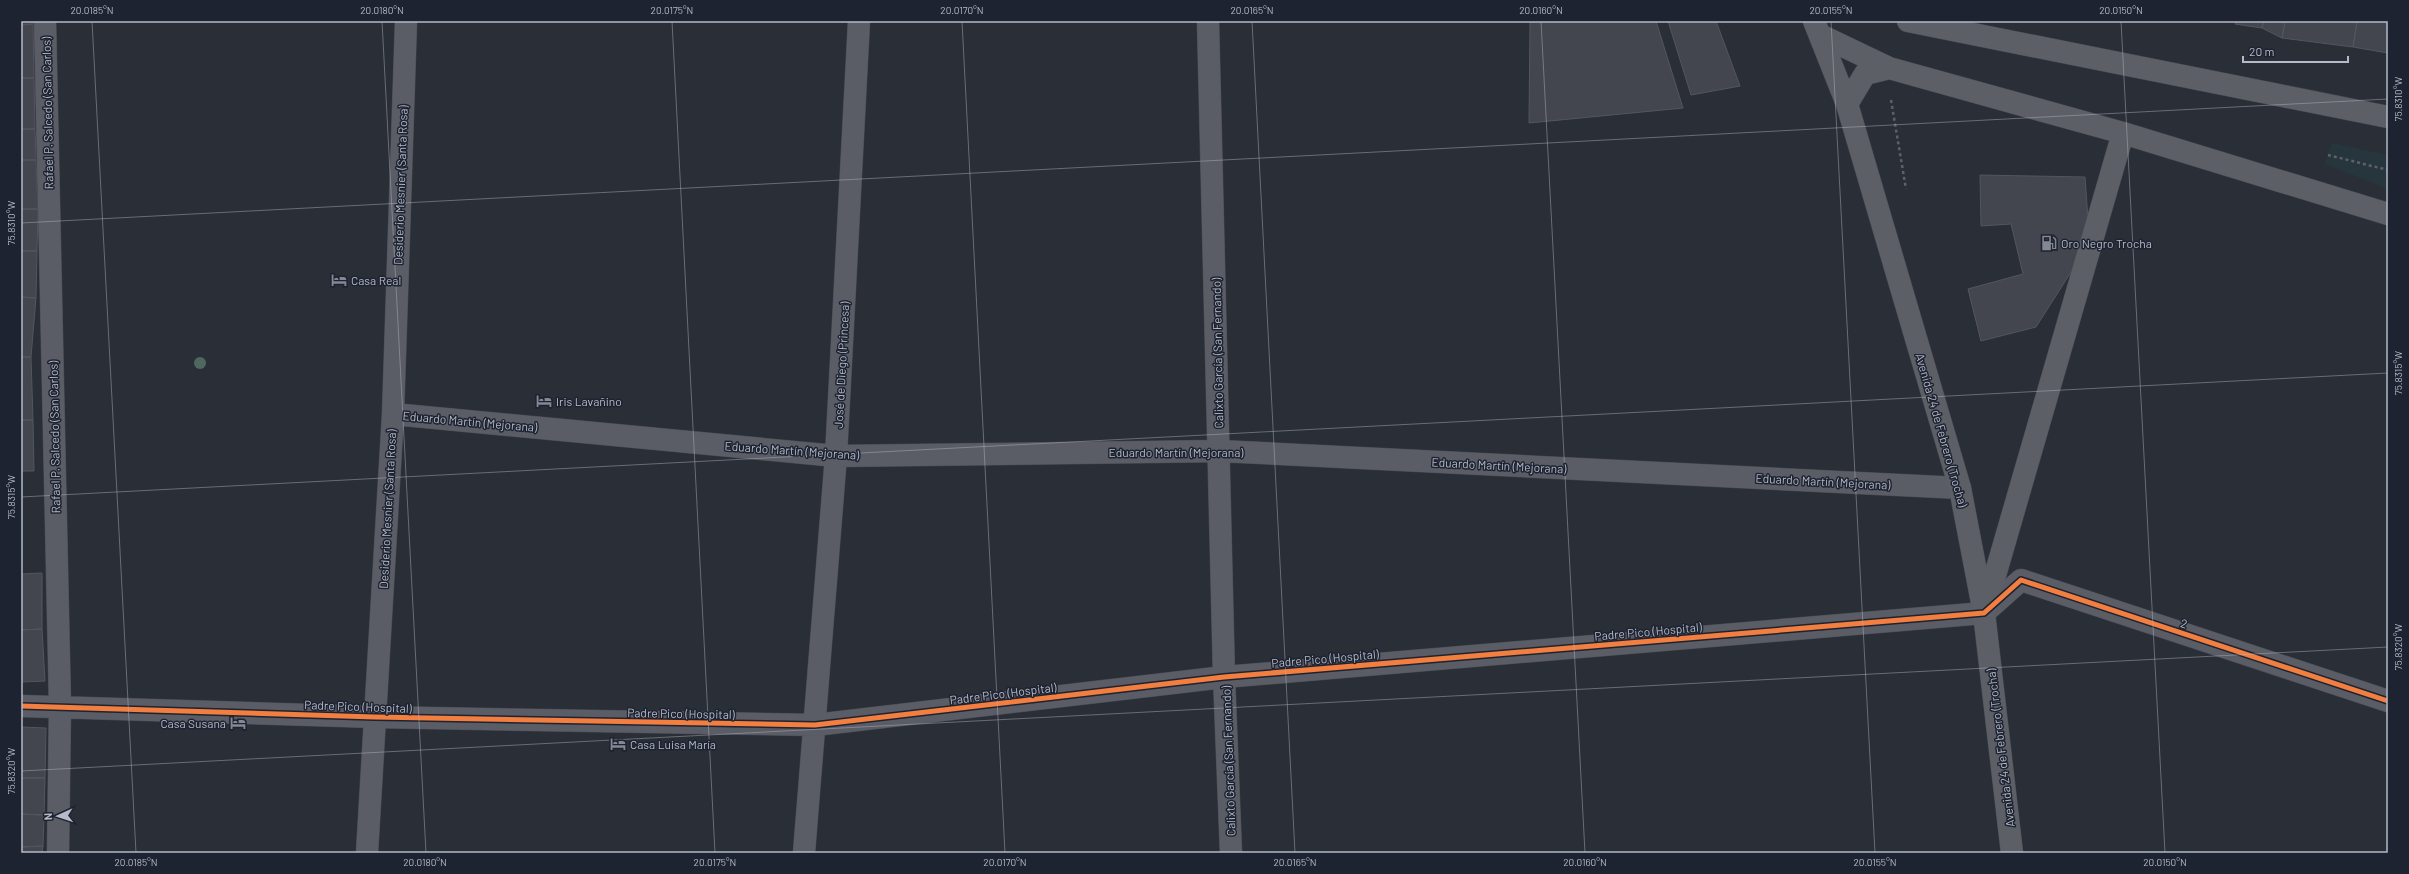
<svg xmlns="http://www.w3.org/2000/svg" width="2409" height="874" viewBox="0 0 2409 874" font-family="Barlow,sans-serif">
<rect width="100%" height="100%" fill="#2a2e37"/>
<path fill="#27363c" d="M2332,143L2388,155V189L2325,164Z"/>
<path fill="#43464e" stroke="#52565f" d="M21,21H33V24L21,25Z
M1530,21H1656L1683,108L1529,123Z
M1668,21H1716L1740,86L1691,95Z
M2236,21H2264L2262,28L2235,24Z
M2264,21H2285L2282,38L2262,28Z
M2285,21H2357L2353,47L2282,38Z
M2357,21H2388V53L2353,47Z
M33,24L34,78H21V25Z
M21,78H34L35,129H21Z
M21,129H35L36,160H21Z
M21,160H36L38,209H21Z
M1980,175L2085,177L2088,220L2078,261L2036,327L1981,341L1968,289L2023,274L2011,224L1981,226Z
M21,209H38L37,251H21Z
M21,251H37L36,298L21,297Z
M21,297L36,298L31,357H21Z
M21,357H31L33,420H21Z
M21,420H33L34,471H21Z
M42,573V629L21,630V574Z
M42,629L45,681L21,682V630Z
M21,727L46,728L45,778H21Z
M21,778H45L44,815L21,814Z
M21,814L44,815L43,846L21,847Z
M43,846L42,853H21V847Z"/>
<g fill="none" stroke-linecap="round" stroke-linejoin="round">
<defs>
<path id="street" d="M45,21L60,706L58,853
M1208,21L1224,677L1231,853
M393,414L836,456L1220,451L1960,488
M21,706L375,717L815,725L1224,677L1984,613L2021,580L2388,701
M367,853L393,414L406,21
M804,853L836,456L859,21"/>
<path id="primary" d="M1814,21L1847,104L1960,488L1984,613L2012,853
M1908,21L2388,117
M1820,35L1889,68L2123,133L2388,214
M1847,104L1865,74L1889,68
M1985,610L2123,133"/>
</defs>
<use href="#street" stroke="#464950" stroke-width="23"/>
<use href="#primary" stroke="#484b54" stroke-width="23"/>
<path stroke="#5d6169" stroke-width="2.5" stroke-dasharray="3 3" stroke-linecap="butt" d="M1891,100L1906,189
M2328,155L2388,170"/>
<use href="#street" stroke="#5a5d65" stroke-width="22"/>
<use href="#primary" stroke="#5d5f66" stroke-width="22"/>
<defs>
<path id="cycleway" d="M21,706L375,717L815,725L1224,677L1984,613L2021,580L2388,701"/>
</defs>
<use href="#cycleway" stroke="#1e2331" stroke-width="8"/>
<use href="#cycleway" stroke="#f27e40" stroke-width="5"/>
</g>
<circle fill="#4f685f" cx="200" cy="363" r="6"/>
<path fill="none" stroke="#b5b9c8" stroke-width="1" stroke-opacity="0.45" d="M92,21L136,853M382,21L426,853M672,21L715,853M962,21L1005,853M1252,21L1295,853M1541,21L1585,853M1831,21L1875,853M2121,21L2165,853M21,223L2388,99M21,497L2388,373M21,771L2388,647"/>
<defs>
<symbol id="fuel-bare" viewBox="-9 -9 18 18"><path d="M-5.5-6h7V0h2V4h1.3V-2.5L3-4.5l.8-.8L6-3V5H2.5V1h-1V6h-7ZM-4.2-4.7v3.2H.2V-4.7Z" fill="#848895" stroke="#1e2331" stroke-width="2.5" paint-order="stroke"/></symbol>
<symbol id="hotel-bare" viewBox="-9 -9 18 18"><path d="M-6-4.5h1.5V1H6V5H4.5V3h-9V5H-6ZM-4 0a1.8 1.8 0 1 1 3.6 0ZM.5 0V-2.5h3Q6-2.5 6 0Z" fill="#848895" stroke="#1e2331" stroke-width="2.5" paint-order="stroke"/></symbol>
</defs>
<g fill-rule="evenodd">
<use href="#fuel-bare" x="2038" y="232" width="22" height="22"/>
<use href="#hotel-bare" x="328" y="269" width="22" height="22"/>
<use href="#hotel-bare" x="533" y="390" width="22" height="22"/>
<use href="#hotel-bare" x="227" y="712" width="22" height="22"/>
<use href="#hotel-bare" x="607" y="733" width="22" height="22"/>
</g>
<g text-anchor="middle" dominant-baseline="central" stroke-width="3" stroke-linejoin="round" paint-order="stroke">
<g font-size="12" fill="#b5b9c8" stroke="#1e2331">
<text transform="translate(47 113) rotate(-91)">Rafael P. Salcedo (San Carlos)</text>
<text transform="translate(400 185) rotate(-88)">Desiderio Mesnier (Santa Rosa)</text>
<text transform="translate(1217 353) rotate(-91)">Calixto García (San Fernando)</text>
<text transform="translate(841 365) rotate(-87)">José de Diego (Princesa)</text>
<text transform="translate(470 421) rotate(5)">Eduardo Martín (Mejorana)</text>
<text transform="translate(1942 430) rotate(74)">Avenida 24 de Febrero (Trocha)</text>
<text transform="translate(54 437) rotate(-91)">Rafael P. Salcedo (San Carlos)</text>
<text transform="translate(792 450) rotate(4)">Eduardo Martín (Mejorana)</text>
<text x="1176" y="452">Eduardo Martín (Mejorana)</text>
<text transform="translate(1499 465) rotate(3)">Eduardo Martín (Mejorana)</text>
<text transform="translate(1823 481) rotate(3)">Eduardo Martín (Mejorana)</text>
<text transform="translate(387 509) rotate(-87)">Desiderio Mesnier (Santa Rosa)</text>
<text transform="translate(2184 623) rotate(18)">2</text>
<text transform="translate(1648 631) rotate(-5)">Padre Pico (Hospital)</text>
<text transform="translate(1325 658) rotate(-5)">Padre Pico (Hospital)</text>
<text transform="translate(1003 693) rotate(-7)">Padre Pico (Hospital)</text>
<text transform="translate(358 706) rotate(2)">Padre Pico (Hospital)</text>
<text transform="translate(681 713) rotate(1)">Padre Pico (Hospital)</text>
<text transform="translate(2000 748) rotate(-97)">Avenida 24 de Febrero (Trocha)</text>
<text transform="translate(1228 761) rotate(-92)">Calixto García (San Fernando)</text>
</g>
<g font-size="12" fill="#b5b9c8" stroke="#1e2331" text-anchor="start">
<text x="2061" y="243">Oro Negro Trocha</text>
<text x="351" y="280">Casa Real</text>
<text x="556" y="401">Iris Lavañino</text>
<text x="226" y="723" text-anchor="end">Casa Susana</text>
<text x="630" y="744">Casa Luisa María</text>
</g>
</g>
<rect width="2409" height="874" fill="none" stroke="#1e2331" stroke-width="44"/>
<g transform="translate(58 816) rotate(267)" stroke="#1e2331" stroke-width="3" paint-order="stroke">
<path d="M0-3L7 15L0 10L-7 15Z" fill="#b5b9c8"/>
<text y="-6" font-size="11" font-weight="bold" text-anchor="middle" fill="#b5b9c8">N</text>
</g>
<path d="M2243 56v6h105v-6" fill="none" stroke="#b5b9c8" stroke-width="2"/>
<text x="2249" y="56" font-size="12" fill="#b5b9c8" stroke="#1e2331" stroke-width="3" paint-order="stroke">20 m</text>
<rect x="22" y="22" width="2365" height="830" fill="none" stroke="#b5b9c8" stroke-width="1.5"/>
<g font-size="10" text-anchor="middle" fill="#b5b9c8">
<text x="92" y="14">20.0185°N</text>
<text x="382" y="14">20.0180°N</text>
<text x="672" y="14">20.0175°N</text>
<text x="962" y="14">20.0170°N</text>
<text x="1252" y="14">20.0165°N</text>
<text x="1541" y="14">20.0160°N</text>
<text x="1831" y="14">20.0155°N</text>
<text x="2121" y="14">20.0150°N</text>
<text transform="translate(2398 99) rotate(-90)" y="4">75.8310°W</text>
<text transform="translate(11 223) rotate(-90)" y="4">75.8310°W</text>
<text transform="translate(2398 373) rotate(-90)" y="4">75.8315°W</text>
<text transform="translate(11 497) rotate(-90)" y="4">75.8315°W</text>
<text transform="translate(2398 647) rotate(-90)" y="4">75.8320°W</text>
<text transform="translate(11 771) rotate(-90)" y="4">75.8320°W</text>
<text x="136" y="866">20.0185°N</text>
<text x="425" y="866">20.0180°N</text>
<text x="715" y="866">20.0175°N</text>
<text x="1005" y="866">20.0170°N</text>
<text x="1295" y="866">20.0165°N</text>
<text x="1585" y="866">20.0160°N</text>
<text x="1875" y="866">20.0155°N</text>
<text x="2165" y="866">20.0150°N</text>
</g>
</svg>
